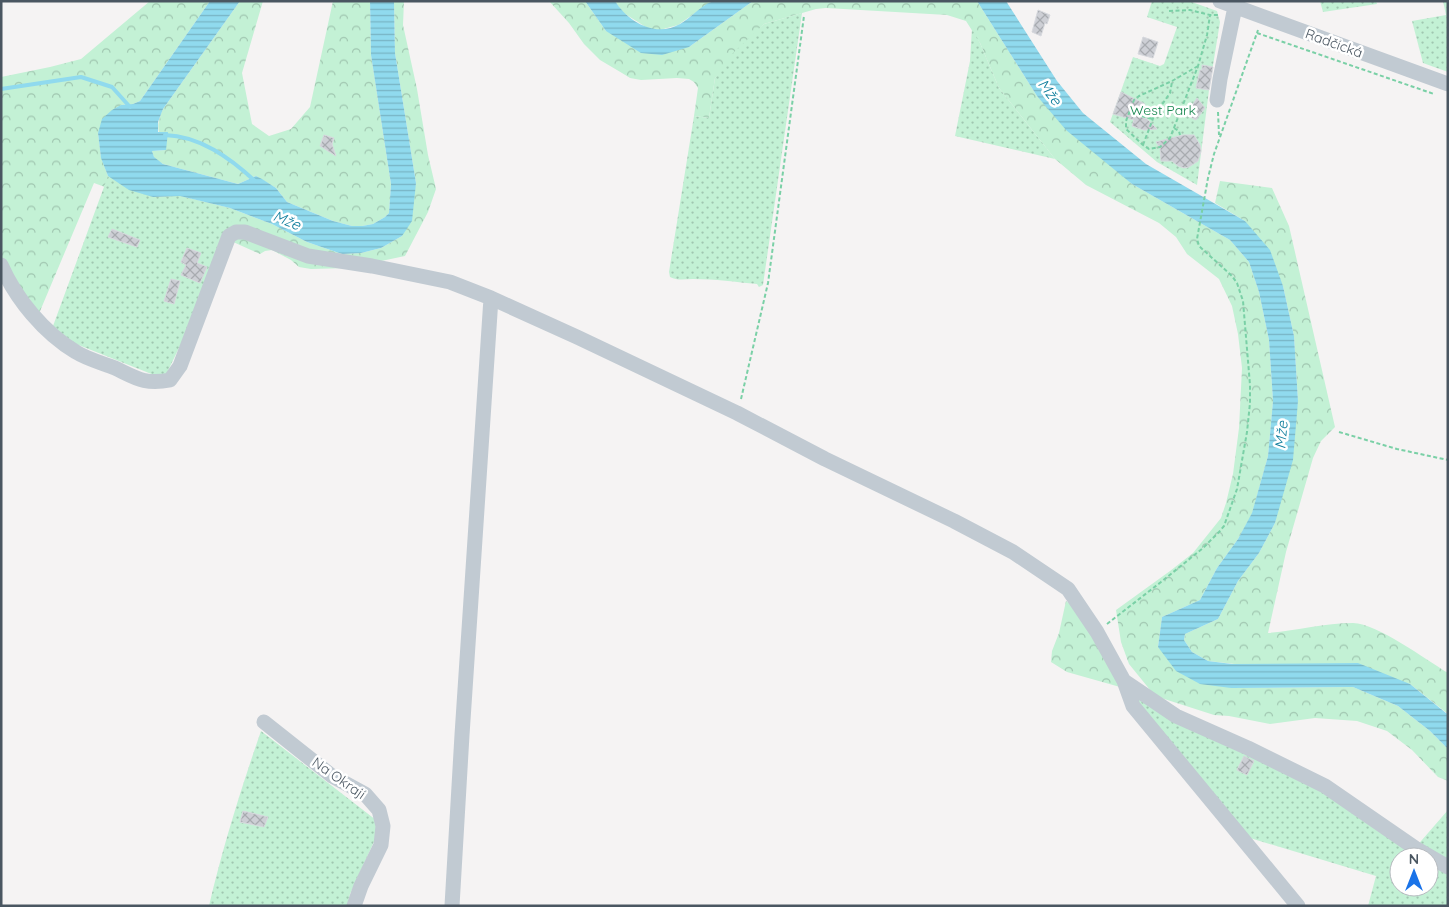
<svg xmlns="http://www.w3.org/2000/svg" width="1449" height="907" viewBox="0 0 1449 907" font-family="Quicksand,sans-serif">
<defs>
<pattern id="forest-crowns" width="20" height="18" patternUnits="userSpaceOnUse" patternTransform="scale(1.25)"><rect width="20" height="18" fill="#c3f1d5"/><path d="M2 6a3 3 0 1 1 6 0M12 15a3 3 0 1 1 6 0" fill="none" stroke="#a0c6b0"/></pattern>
<pattern id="park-dots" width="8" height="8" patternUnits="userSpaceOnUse" patternTransform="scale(1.25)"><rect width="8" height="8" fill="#c3f1d5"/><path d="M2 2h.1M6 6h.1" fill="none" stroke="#a0c6b0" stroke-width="1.8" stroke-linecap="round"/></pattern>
<pattern id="water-rules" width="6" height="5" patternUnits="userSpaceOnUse" patternTransform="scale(1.25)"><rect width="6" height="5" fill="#90daee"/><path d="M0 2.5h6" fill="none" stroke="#78b4c4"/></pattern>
<pattern id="building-cross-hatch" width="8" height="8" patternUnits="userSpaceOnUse" patternTransform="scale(1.25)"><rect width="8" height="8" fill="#cdcfd5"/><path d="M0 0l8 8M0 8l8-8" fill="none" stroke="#a8abb0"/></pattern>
</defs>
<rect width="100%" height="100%" fill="#f5f3f3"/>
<path fill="url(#forest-crowns)" d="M150,1H210L140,101L133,104L121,105L98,133L101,157L108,176L153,197L180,196L230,208L272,224L307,242L342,254L361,253L381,248L402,236L416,183L395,53L394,1H404L403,25L417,89L428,155L436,189L428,212L405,256L348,268L311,269L299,267L291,260L272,250L265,251L260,254L135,198L94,183L35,323L1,275V77L50,67L81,59Z
M240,1H263L242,73L252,124L269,136L291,129L310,107L333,1H370L371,55L391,184L389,213L385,217L373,224L362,226H352L333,221L287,202L276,188L256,176L238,184L163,164L154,158L152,151L166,150C158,131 155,128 163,109Z
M549,1H585L606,31L689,47L753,1H977L1037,96L1132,184L1230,240L1249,262L1259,292L1269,340L1273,401L1268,456L1252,514L1238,539L1217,568L1200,600L1162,617L1158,647L1231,688L1353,687L1398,706L1430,731L1448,749V781L1438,777L1412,750L1387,731L1357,721L1315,718L1270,724L1229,716L1214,715L1155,696L1129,664L1121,642L1116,610L1170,571L1193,553L1221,518L1226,503L1233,474L1239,428L1242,368L1238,334L1232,306L1219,279L1187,254L1176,237L1159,223L1086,185L1055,159L999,88L980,43L966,21L947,15L826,8L816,9L764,24L715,78L709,118L694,116L698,88L694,82L689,79L677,78L641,80L630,78L622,73L600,60L584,44L569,23Z
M615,1H712L678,25L660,30L649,29L622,12Z
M1220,181L1272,188L1289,226L1335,427L1321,441L1313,458L1286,552L1268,633C1296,631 1324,623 1353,623C1378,624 1425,659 1448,673V714L1410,684L1208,661L1192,652L1184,640L1185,634L1218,619L1238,581L1259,553L1275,523L1298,401L1294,336L1283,286L1245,221L1215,203Z
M1066,601L1078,610L1120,687L1067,672L1051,662L1052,651L1059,633Z"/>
<path fill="url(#park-dots)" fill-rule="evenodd" d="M1152,1H1189L1217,11L1220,22L1209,90L1197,185L1157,162L1110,122L1133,57L1160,66L1164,64L1177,27L1147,17Z
M1320,1H1376L1377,4L1323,12Z
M1443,1H1448V72L1423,63L1412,21L1446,15Z
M802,13L763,285L759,287L757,284C736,282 715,279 693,279C685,279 678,281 670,277L669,272L694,116L709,118L715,78L733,53L764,24Z
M972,28L980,43L999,88L1055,159L955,136L970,61Z
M108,176L129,190L153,197L180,196L236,210L190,325L164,379L66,340L53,326Z
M1124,681L1248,748L1415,848L1448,810V906H1368L1376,876L1240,835L1133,706ZM1399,857H1429V887H1399Z
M261,731L376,820L378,833L350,894L347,906H209C223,846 241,789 261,731Z"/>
<path fill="url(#water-rules)" d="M210,1H240L163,109L158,122V132H168L166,150L152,151L154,157L163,164L238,184L256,176L262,179L276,188L287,202L333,221L352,226H362L373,224L385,217L389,213L391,184L371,55L370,1H394L395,53L416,183L412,221L402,236L381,248L361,253L342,254L307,242L272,224L230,208L180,196L153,197L129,190L108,176L101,158L98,133L102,119L112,110L121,105L133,104L140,101Z
M585,1H615C628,22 656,38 680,24C689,19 702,5 711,2C717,0 745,1 753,1L689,47L662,55L641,53L606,31Z
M977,1H1006L1057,81L1083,113L1146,164L1245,221L1270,250L1283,286L1294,336L1298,401L1293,460L1275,523L1259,553L1238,581L1218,619L1185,634L1184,640L1192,652L1208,661L1232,664L1358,663L1410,684L1446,713L1448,714V749L1430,731L1398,706L1353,687L1231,688L1200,684L1176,671L1158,647L1162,617L1200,600L1217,568L1238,539L1252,513L1268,456L1273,401L1269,340L1259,292L1249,262L1230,240L1132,184L1066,130L1037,96Z"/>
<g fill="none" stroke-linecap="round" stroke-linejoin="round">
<path stroke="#90daee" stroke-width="4" d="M1,89L81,77L112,87L130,107
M165,135C200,136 230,158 255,181"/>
</g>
<path fill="url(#building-cross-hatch)" stroke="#d7d9de" d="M1038,10L1050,15L1047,24L1045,23L1041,36L1032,32Z
M1143,37L1158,42L1153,58L1138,54Z
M1202,65L1213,67L1209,90L1196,88L1200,70H1202Z
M1121,92L1145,104L1139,116L1147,119L1157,129L1144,130L1132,126L1134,120L1113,114Z
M1197,98L1205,108L1196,120L1186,115Z
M324,135L334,138L332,144L336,156L320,146Z
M1183,135H1194L1200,145L1201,151L1198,161L1189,167L1184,168L1178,166L1172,161H1161L1160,148L1156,142Z
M112,229L140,240L137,247L108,237Z
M187,248L201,253L197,263L207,267L200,283L181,275L186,265L181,262Z
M171,279L180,281L174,304L164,301Z
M1244,756L1254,761L1247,775L1237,770Z
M243,811L268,817L264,827L240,822Z"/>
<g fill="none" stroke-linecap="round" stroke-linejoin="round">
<path stroke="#7ad0a6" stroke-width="2" stroke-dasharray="4 2.5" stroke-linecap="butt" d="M1169,11L1190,10L1210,15H1220
M1257,33L1434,94
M1198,66L1172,81L1139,96L1134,100L1126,121V129L1143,145L1149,149L1160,147L1170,138L1198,66L1207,35L1210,15
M1218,112L1219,135
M1129,113L1153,119
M1174,128L1179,131L1180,135
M1143,145L1154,116L1170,93L1172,82
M741,399L768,283L804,16
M1339,432L1397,449L1448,460
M1107,624L1161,582L1203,548L1219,532L1224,526L1237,489L1247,432L1250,403V385L1243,301L1237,283L1232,276L1199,246L1197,239L1208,178L1214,154L1258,30"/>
<path stroke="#c1cad2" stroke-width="15" d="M1220,1L1448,84
M1217,100L1220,79L1235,7
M1,265C16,299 44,333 76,352C87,359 102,363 115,368C136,378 145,385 170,380L180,366L229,236L236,232H245L308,256L372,266L450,282L491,298L577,337L737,413L825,459L954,521L1013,552L1068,589L1097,632L1124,681L1176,716L1248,748L1325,786L1415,848L1448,867
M1124,681L1133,706L1298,906
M264,722L332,776L365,794L379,810L383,826L381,845L361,886L354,906
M452,906L462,735L491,298"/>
</g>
<g text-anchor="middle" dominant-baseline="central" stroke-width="5" stroke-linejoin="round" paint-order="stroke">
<g font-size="14" fill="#4a5661" stroke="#fff">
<text transform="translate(1334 43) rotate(20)">Radčická</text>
<text transform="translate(339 778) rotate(35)">Na Okraji</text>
</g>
<g font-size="14" fill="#17864f" stroke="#fff">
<text x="1163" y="110">West Park</text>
</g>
<g font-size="15" font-style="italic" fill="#0c7c9b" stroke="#fff">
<text transform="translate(1050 92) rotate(53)">Mže</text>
<text transform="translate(287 220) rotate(22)">Mže</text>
<text transform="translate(1281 435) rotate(-85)">Mže</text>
</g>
</g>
<rect width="1449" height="907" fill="none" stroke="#4a5661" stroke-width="5"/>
<g transform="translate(1414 872)"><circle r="24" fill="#ffffff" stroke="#b7bbc0"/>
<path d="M0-4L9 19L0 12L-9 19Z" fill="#1a73e8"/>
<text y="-8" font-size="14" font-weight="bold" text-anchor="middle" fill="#4a5661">N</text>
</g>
</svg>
